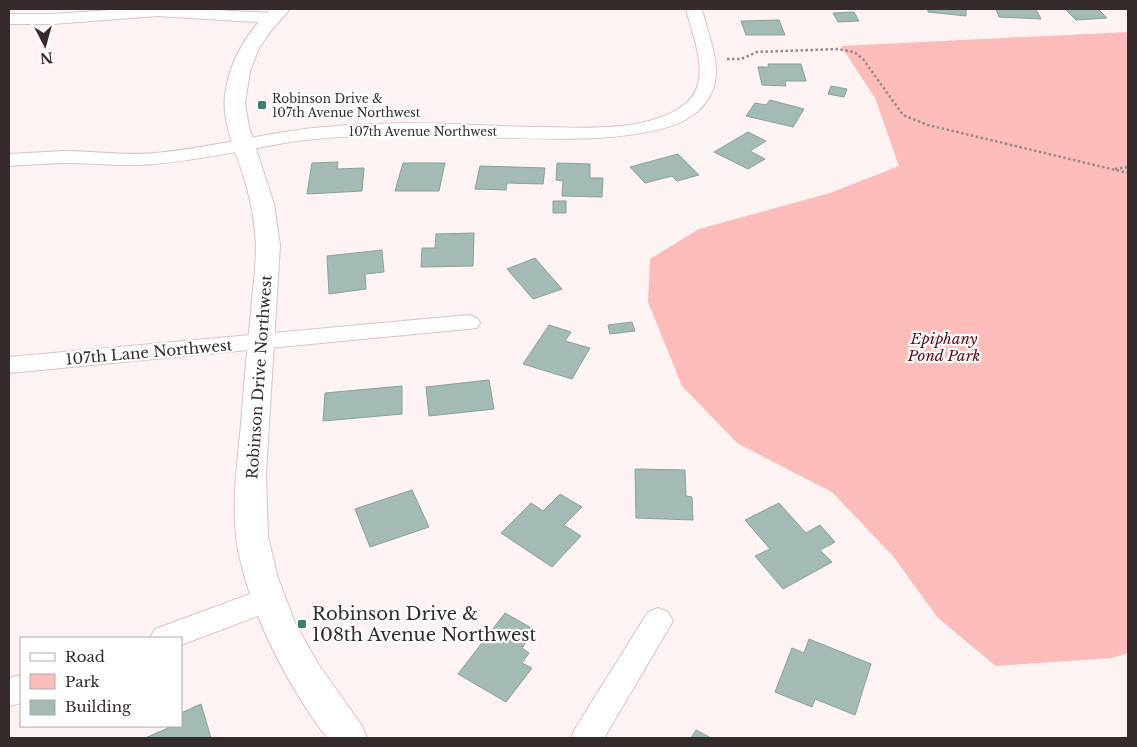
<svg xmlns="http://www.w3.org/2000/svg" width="1137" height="747" viewBox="0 0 1137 747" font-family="'Libre Baskerville',serif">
<rect width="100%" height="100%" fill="#fdf3f2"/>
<path fill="#fcbcba" d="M1128,32V653L1111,658L996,666L938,618L893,556L832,492L737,443L682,386L648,302L650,259L699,229L830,193L899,166L875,98L841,46Z"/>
<path fill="#a3bbb4" stroke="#89a099" d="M928,9H966V16L928,12Z
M996,9H1036L1041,19L999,17Z
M1065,9H1098L1107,18L1076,20Z
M854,12L859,21L838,22L833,13Z
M779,20L785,35H746L741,21Z
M768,64H801L806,81H785L786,86L762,85L758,67H769Z
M831,86L847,89L844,97L828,94Z
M770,100L804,109L793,127L746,116L755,103L766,105Z
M748,132L766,141L750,151L765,159L748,169L714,152Z
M678,154L699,175L677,181L672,176L645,183L630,167Z
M338,162L337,169L364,168L362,191L307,194L312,163Z
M403,163H445L439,191H395Z
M557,163L590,164V178H603L602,197L562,196L563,181L556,180Z
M480,166L545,168L543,184L507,183L506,190L475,189Z
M553,201H566V213H553Z
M474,233L473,266L421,267L422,248H435L436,234Z
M382,250L384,272L365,274L366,289L329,294L327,256Z
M535,258L562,289L533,299L507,269Z
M632,322L635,331L610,334L608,325Z
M549,325L571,332L565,341L590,348L572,379L523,364Z
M489,380L494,409L429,416L426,387Z
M402,386V414L323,421L325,393Z
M635,469L685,470L686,496L692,497L693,520L636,518Z
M412,490L429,527L370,547L355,509Z
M560,494L582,507L564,525L581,536L552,567L501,533L531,503L543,511Z
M779,503L806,533L820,525L835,542L820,550L832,562L783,589L755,556L770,549L745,520Z
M505,613L535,630L522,648L529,653L522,663L532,668L506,702L458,674Z
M809,639L871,664L855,715L815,699L812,707L775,692L792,648L804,653Z
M201,704L211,738H145L168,728L167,726H181V713Z
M696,730L711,738H691Z"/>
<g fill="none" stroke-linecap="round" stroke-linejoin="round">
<defs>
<path id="street" d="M125,9H197L271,13L277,15L279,18L277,21L271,23L157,16L53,24H9V14H53Z
M686,9H702C710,45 731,80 698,111C646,159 445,129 371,135C344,137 317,138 290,142C245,150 200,160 154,164C125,167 95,163 65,163C47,163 28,165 9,166V154C27,153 46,152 64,151C94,151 125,156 155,153C200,149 245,138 291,131C317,127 346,125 373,124C425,121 478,126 530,127C576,127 646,134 684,105C714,82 693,38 686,9Z
M469,315L477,318L480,323L477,328L9,373V357Z
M269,587L279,590L283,599L279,608L181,645V638H150L155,629Z
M658,608L668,612L673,621L604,738H571L576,727L648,612Z
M21,675V703L9,706V678Z"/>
<path id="secondary" d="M271,9H290L270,32L259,48L250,71L245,103L249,127L274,204L280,245L266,473L268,537L278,578L295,623L317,662L362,726L367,738H327C287,684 254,621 239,555C230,512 237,467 241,424C244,386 247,349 251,312C253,285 258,258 255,231C253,212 249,193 243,174C235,150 222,122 225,96C229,62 247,32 271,9Z"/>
</defs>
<use href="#street" stroke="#dbc3c2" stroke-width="2"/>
<use href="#secondary" stroke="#dbc3c2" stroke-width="2"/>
<path stroke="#958b8a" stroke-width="2.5" stroke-dasharray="2.5 2.5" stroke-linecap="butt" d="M727,59H741L757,52L838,49L854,52L863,59L903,115L928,125L1128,173
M1115,169L1128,167"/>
<use href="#street" fill="#fff" fill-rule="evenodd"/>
<use href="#secondary" fill="#fff" fill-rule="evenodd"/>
</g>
<g fill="#3d7e6d" stroke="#fff" stroke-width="2">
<rect x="257" y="100" width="10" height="10" rx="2.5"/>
<rect x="297" y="619" width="10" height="10" rx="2.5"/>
</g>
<g text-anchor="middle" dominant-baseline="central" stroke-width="4.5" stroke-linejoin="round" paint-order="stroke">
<g font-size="12" fill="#352b2b" stroke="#fff" text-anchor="start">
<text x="272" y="98">Robinson Drive &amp;<tspan x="272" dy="14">107th Avenue Northwest</tspan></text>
</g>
<g font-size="12" fill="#352b2b" stroke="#fff">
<text x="423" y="131">107th Avenue Northwest</text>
</g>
<g font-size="15" font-style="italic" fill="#5f0816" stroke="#fff">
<text x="944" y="338">Epiphany<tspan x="944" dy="17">Pond Park</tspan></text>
</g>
<g font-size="15" fill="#352b2b" stroke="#fff">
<text transform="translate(149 352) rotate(-5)">107th Lane Northwest</text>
<text transform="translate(259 377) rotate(-86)">Robinson Drive Northwest</text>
</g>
<g font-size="18" fill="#352b2b" stroke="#fff" text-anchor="start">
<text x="312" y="614">Robinson Drive &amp;<tspan x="312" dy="21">108th Avenue Northwest</tspan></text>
</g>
</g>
<rect width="1137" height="747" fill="none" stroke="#352b2b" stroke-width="20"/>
<rect x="20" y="637" width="162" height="90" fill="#ffffff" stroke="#aeaaaa"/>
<rect x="30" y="653" width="25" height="8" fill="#ffffff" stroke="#aeaaaa"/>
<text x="65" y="662" font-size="15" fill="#352b2b">Road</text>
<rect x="30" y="674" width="25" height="15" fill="#fcbcba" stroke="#aeaaaa"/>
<text x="65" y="687" font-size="15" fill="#352b2b">Park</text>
<rect x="30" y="700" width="25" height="15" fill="#a3bbb4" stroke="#aeaaaa"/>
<text x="65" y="712" font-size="15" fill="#352b2b">Building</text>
<g transform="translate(45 45) rotate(174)" stroke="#ffffff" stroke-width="4" paint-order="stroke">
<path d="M0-4L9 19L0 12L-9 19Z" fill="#352b2b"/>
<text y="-8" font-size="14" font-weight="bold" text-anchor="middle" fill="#352b2b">N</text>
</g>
</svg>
